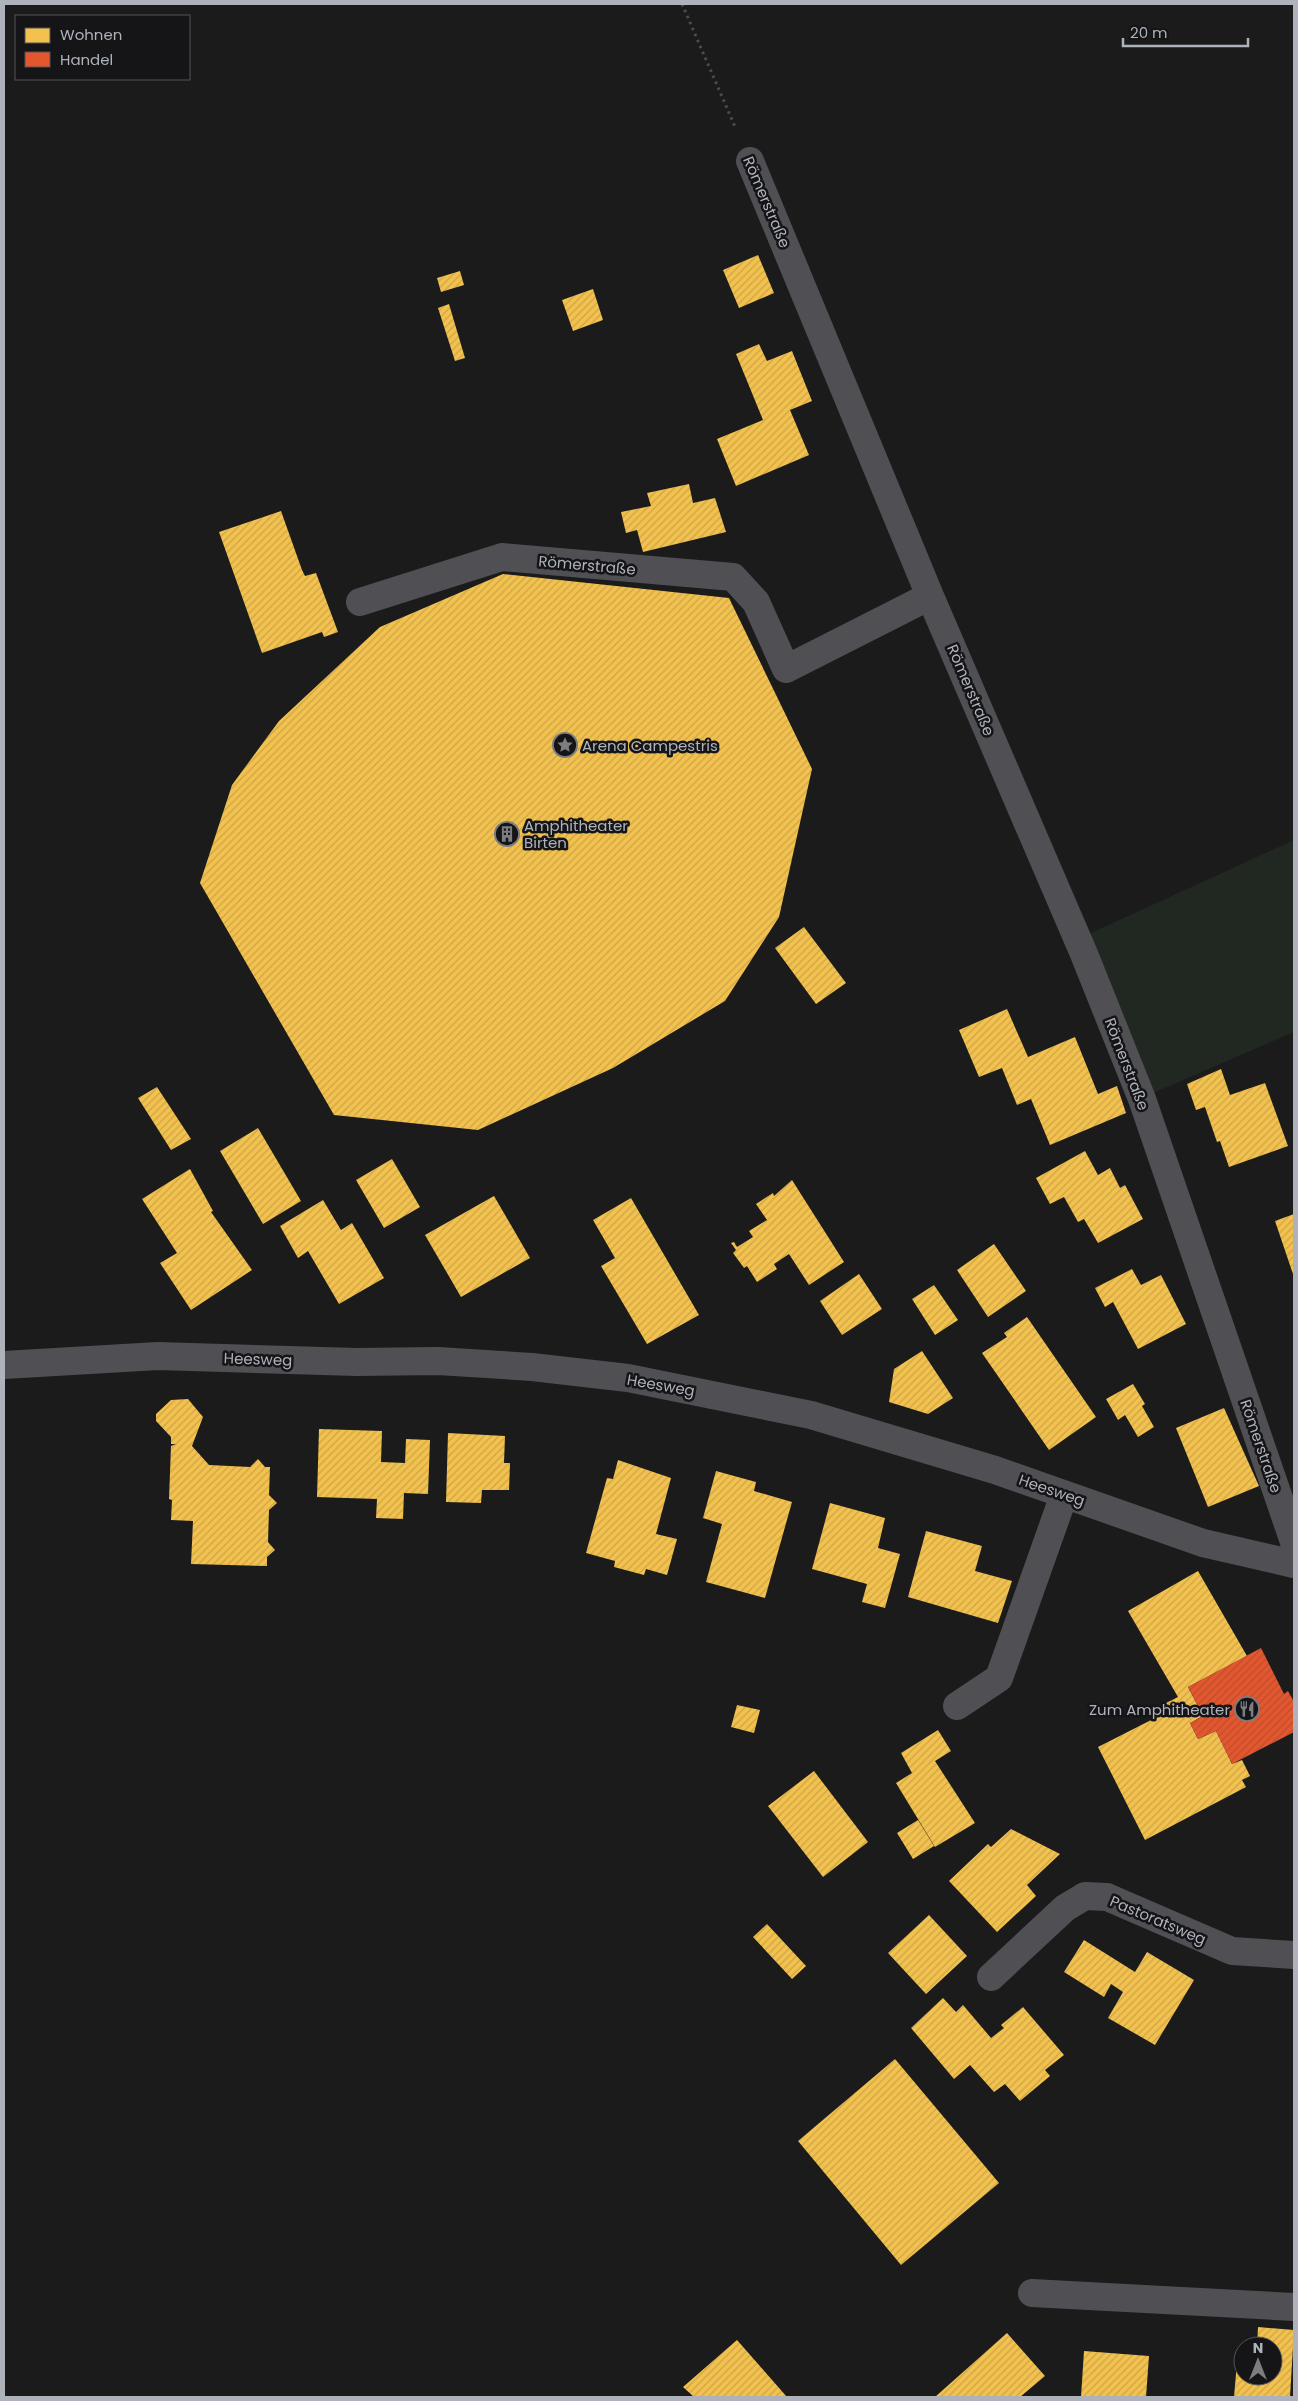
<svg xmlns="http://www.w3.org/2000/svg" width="1298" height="2401" viewBox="0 0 1298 2401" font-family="Poppins,sans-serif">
<defs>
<pattern id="homes-hatch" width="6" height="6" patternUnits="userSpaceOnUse" patternTransform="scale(1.25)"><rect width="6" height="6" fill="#f2c14e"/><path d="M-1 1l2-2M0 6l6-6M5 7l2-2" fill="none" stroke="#cca54a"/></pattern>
<pattern id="shops-hatch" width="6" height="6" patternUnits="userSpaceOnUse" patternTransform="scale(1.25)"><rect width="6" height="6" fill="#e4572e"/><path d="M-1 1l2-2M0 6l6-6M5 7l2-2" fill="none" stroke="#b84e30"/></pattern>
</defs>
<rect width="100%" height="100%" fill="#1b1b1b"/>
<path fill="#212822" d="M1294,840V1032L1153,1093L1089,934Z"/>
<path fill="url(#homes-hatch)" d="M758,255L774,293L739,308L723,270Z
M460,271L464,285L441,292L437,278Z
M593,289L603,320L573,331L562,300Z
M449,304L465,358L455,361L438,308Z
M759,344L767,361L792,351L812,401L790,410L809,455L736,486L717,439L763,420L736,354Z
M689,484L693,503L715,498L726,532L643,552L637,530L626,533L621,512L651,506L647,493Z
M281,511L302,570L305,576L316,573L338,632L324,637L322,632L262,653L219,532Z
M503,574L729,598L812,769L779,917L725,1001L613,1068L478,1130L334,1115L200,883L232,785L279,721L380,627Z
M804,927L846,983L816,1004L775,948Z
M1007,1009L1028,1057L1075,1037L1098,1094L1117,1086L1126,1113L1050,1145L1031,1099L1017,1105L1002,1068L979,1077L959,1030Z
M1221,1069L1230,1095L1265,1083L1288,1146L1229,1167L1220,1141L1217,1142L1205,1107L1196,1110L1187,1084Z
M157,1087L191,1139L171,1150L138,1098Z
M258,1128L301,1201L263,1224L220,1151Z
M1085,1151L1098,1175L1110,1168L1120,1188L1125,1185L1143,1219L1098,1243L1084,1219L1078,1222L1064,1197L1050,1204L1036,1178Z
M392,1159L420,1207L384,1228L356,1180Z
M190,1169L213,1211L211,1212L252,1270L191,1310L160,1263L177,1253L142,1199Z
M792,1180L844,1262L809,1285L789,1254L774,1264L777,1269L757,1282L747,1266L744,1268L733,1253L736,1250L731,1243L734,1242L737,1247L753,1237L749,1231L767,1220L756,1204L773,1193L774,1196Z
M494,1196L530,1258L461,1297L425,1235Z
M631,1198L699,1315L647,1344L601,1266L615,1258L593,1220Z
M323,1200L341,1230L352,1223L384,1278L339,1304L308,1251L298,1258L280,1226Z
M1294,1214V1277L1275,1221Z
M994,1244L1026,1291L988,1317L957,1270Z
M1132,1269L1141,1285L1161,1275L1186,1324L1138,1349L1113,1302L1105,1307L1095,1288Z
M859,1274L882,1309L842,1335L820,1301Z
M934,1285L958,1320L935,1335L912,1299Z
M1027,1317L1096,1417L1049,1450L982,1353L1007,1337L1004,1333Z
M922,1351L953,1398L928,1414L889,1402L894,1369Z
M1133,1384L1145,1404L1142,1406L1154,1427L1138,1437L1125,1415L1118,1420L1106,1399Z
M188,1399L203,1417L192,1446L209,1465L250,1467L258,1459L265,1467H270L269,1495L277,1503L269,1510L268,1542L275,1550L267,1557V1566L191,1564L193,1521L171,1520L172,1500L169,1499L171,1446L176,1444H171V1437L156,1421V1414L171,1400Z
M1224,1408L1259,1486L1208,1507L1176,1428Z
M319,1429L382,1431L381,1462L405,1463L406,1439L430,1440L428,1494L404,1493L403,1519L376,1518L377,1499L317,1497Z
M448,1433L505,1436L504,1463H510L509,1490H482L481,1503L446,1502Z
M618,1460L671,1478L656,1534L677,1539L667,1575L646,1569L644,1575L614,1567L615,1561L586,1553L607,1478L613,1479Z
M716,1471L756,1482L754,1491L792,1502L765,1598L706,1582L722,1524L703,1518Z
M830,1503L885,1518L878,1548L900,1554L885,1608L862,1602L867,1584L812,1569Z
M926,1531L982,1546L975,1571L1012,1581L998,1623L908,1597Z
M1198,1571L1247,1656L1188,1687L1203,1716L1190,1723L1198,1739L1216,1731L1232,1764L1242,1760L1250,1776L1242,1780L1246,1787L1145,1840L1098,1747L1161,1715L1158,1707L1178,1697L1128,1611Z
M737,1705L760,1710L754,1733L731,1727Z
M938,1730L951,1751L935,1761L975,1823L935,1847L896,1783L912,1773L901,1753Z
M814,1771L868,1842L823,1877L768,1806Z
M918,1820L934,1846L913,1859L897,1833Z
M1011,1829L1060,1854L1027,1885L1036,1896L997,1932L949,1881L988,1844L991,1847Z
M929,1915L967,1956L926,1994L888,1953Z
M767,1924L806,1966L792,1979L753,1937Z
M1084,1940L1135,1972L1147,1952L1194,1980L1155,2045L1108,2018L1123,1992L1111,1984L1104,1997L1064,1972Z
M943,1998L956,2012L963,2005L991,2038L1004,2028L1001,2025L1023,2007L1064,2055L1045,2070L1050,2076L1020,2101L1005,2084L994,2092L970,2065L954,2079L911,2028Z
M895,2059L999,2183L901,2265L798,2141Z
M1258,2327L1294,2330L1290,2397H1234L1238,2351H1243V2376H1273V2346H1257Z
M1007,2333L1045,2376L1020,2397H935Z
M737,2340L787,2397H694L683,2387Z
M1084,2351L1149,2356L1146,2397H1081Z"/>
<path fill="url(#shops-hatch)" d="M1261,1648L1284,1694L1288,1691L1294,1702V1732L1232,1764L1216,1731L1198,1739L1190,1723L1203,1716L1188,1687Z"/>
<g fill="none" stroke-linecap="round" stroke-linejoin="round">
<path stroke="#4b4c4f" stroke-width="3" stroke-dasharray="2.5 4" stroke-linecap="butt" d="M682,4L736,129"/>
<path stroke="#505054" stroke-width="28" d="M750,161L930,596L1084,954L1142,1099L1294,1542
M360,602L502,557L733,577L756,602L786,669L930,596
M4,1365L158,1356L357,1362L438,1361L532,1367L628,1378L811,1415L995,1470L1203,1543L1294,1564
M957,1706L999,1678L1064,1495
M991,1977L1065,1908L1085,1896L1107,1897L1232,1951L1294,1955
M1032,2293L1294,2307"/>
</g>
<defs>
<symbol id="sight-ring" viewBox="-11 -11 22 22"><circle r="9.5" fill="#151517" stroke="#7b7d82" stroke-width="1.5"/><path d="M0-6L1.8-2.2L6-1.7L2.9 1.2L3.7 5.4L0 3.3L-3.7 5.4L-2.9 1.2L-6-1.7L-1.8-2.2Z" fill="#7b7d82"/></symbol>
<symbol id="building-ring" viewBox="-11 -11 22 22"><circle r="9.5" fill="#151517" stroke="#7b7d82" stroke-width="1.5"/><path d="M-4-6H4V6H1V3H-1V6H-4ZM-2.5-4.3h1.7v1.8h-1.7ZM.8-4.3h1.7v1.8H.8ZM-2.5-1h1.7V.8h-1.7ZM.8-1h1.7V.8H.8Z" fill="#7b7d82"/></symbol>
<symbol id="restaurant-ring" viewBox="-11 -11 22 22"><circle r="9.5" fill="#151517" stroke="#7b7d82" stroke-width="1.5"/><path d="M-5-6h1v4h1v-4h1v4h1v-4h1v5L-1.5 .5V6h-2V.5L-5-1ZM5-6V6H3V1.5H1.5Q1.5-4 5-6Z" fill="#7b7d82"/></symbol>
</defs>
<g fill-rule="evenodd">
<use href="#sight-ring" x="551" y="731" width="28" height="28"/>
<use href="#building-ring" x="493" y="820" width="28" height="28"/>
<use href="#restaurant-ring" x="1233" y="1695" width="28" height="28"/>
</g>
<g text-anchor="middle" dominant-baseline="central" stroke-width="5" stroke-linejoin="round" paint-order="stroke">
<g font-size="15" fill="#aeb2ba" stroke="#151517">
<text transform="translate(767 202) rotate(67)">Römerstraße</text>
<text transform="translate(587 565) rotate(5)">Römerstraße</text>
<text transform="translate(971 690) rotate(67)">Römerstraße</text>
<text transform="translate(1127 1064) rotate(69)">Römerstraße</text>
<text transform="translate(258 1359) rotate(2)">Heesweg</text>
<text transform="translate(661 1385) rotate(10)">Heesweg</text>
<text transform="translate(1261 1446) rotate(71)">Römerstraße</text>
<text transform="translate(1052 1490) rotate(19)">Heesweg</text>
<text transform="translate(1158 1920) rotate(23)">Pastoratsweg</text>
</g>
<g font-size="15" fill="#aeb2ba" stroke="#151517" text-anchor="start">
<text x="582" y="745">Arena Campestris</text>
<text x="524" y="825">Amphitheater<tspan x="524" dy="17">Birten</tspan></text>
<text x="1230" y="1709" text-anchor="end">Zum Amphitheater</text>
</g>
</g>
<rect width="1298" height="2401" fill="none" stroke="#aeb2ba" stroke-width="10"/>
<rect x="15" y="15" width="175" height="65" fill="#151517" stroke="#525458"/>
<rect x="25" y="28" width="25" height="15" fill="#f2c14e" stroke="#525458"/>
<text x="60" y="40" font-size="15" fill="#aeb2ba">Wohnen</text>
<rect x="25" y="52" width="25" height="15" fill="#e4572e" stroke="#525458"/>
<text x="60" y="65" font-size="15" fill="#aeb2ba">Handel</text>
<g transform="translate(1258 2361)"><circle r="24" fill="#151517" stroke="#525458"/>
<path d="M0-4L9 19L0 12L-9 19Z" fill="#7b7d82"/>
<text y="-8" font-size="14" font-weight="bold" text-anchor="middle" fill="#aeb2ba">N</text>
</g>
<path d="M1123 38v8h125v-8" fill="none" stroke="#aeb2ba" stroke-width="2.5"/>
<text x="1130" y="38" font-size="15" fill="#aeb2ba" stroke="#151517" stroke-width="4" paint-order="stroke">20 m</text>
</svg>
